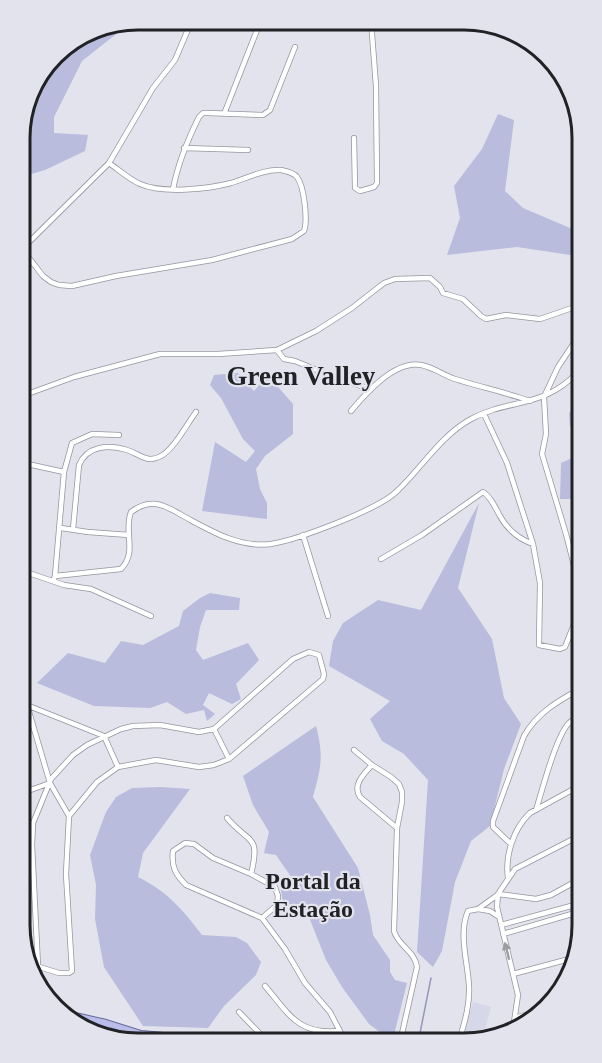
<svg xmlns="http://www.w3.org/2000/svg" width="602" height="1063" viewBox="0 0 602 1063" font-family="'Times New Roman',serif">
<rect width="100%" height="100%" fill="#e2e3ed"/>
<path fill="#d6d7e8" d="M473,1002L491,1007L483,1037L465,1032Z"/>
<path fill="#b9bcdc" d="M134,20L82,61L54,117V133L88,135L85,151L45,170L21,177L20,123L32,85L60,49L93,28Z
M498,114L514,120L505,191L523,208L577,231V256L517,247L447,255L460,218L454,186L482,149Z
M238,373L254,391L266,377L272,380L293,404V434L265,456L256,469L260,489L267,503V519L202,511L215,442L246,462L255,451L243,439L221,398L210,385L214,375Z
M578,401V428L570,427L569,413Z
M579,455V499H560L561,463Z
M479,503L458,588L492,639L504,698L521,724L504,769L490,826L471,841L455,882L442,951L433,967L417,952L428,780L404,754L382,741L370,719L390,701L329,666L333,641L343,623L378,600L421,610Z
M210,593L240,598L239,610H206L200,627L196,650L203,660L248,643L259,660L236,684L241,699L232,704L209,693L203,705L215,714L207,721L204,710L186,714L167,702L150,708L94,706L37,683L68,653L105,663L121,641L143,645L179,626L183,611L200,598Z
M316,726C324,757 321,767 313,797L358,868L370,915L373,935L390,960V972L395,980L407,983L393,1039H389L369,1024L342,987L326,960L305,907L283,903L281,890L294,881L276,855L264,853L269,832L253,805L243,776Z
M161,787L190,789L143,853L138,877C168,892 182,909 202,935L236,937L247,943L261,962L256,975L224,1006L208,1028L143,1026L104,967L95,919L96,885L90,855L106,812L116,797L132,788Z"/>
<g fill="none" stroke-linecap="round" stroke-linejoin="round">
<path stroke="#9598ba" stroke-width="1.5" d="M419,1038L431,978"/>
<defs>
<path id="minor" d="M224,114L261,20
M354,138L355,188L360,191L374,187L377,183L376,86L371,21
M184,148L248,150
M173,189C178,163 187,141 199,117L203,113H208L263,115L270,110L295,47
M22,249L43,276L51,282L59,285L72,286L116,276L212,260L292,239L304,231C308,220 304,186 297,177C294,173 286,171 281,170C265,169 247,178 231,183C208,189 163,194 140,184C129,179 119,170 109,163
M21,250L109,163L153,88L175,60L192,20
M578,337L558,367L544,397L546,434L542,454L566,534L580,589
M277,350L284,359L295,361L334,377L370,389
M22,396L74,377L160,354H218L277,350L316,331L352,308L384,283L395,279L430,278L440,287L443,293L463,299L481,316L486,319L506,315L540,319L578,306
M351,411C366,393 395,360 421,365C433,367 443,375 455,379C480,387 505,392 530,401
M23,463L64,472
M61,528L88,532L129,535
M73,529L79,465C87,446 108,444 127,450C140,454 147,464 161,456C174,449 187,424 196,412
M303,535L328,616
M533,544L540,583L539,645L560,649L565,647L580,609
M381,559L422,535L483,492C491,497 495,507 500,516C507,529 519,539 533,544L507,463L484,414
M23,571L64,585L91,589L151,616
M55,576L121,569C138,551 123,533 131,512C139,506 146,503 156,504C166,505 176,512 185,517C211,531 239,548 271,544C297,540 377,510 396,492C421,469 440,436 471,419C510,398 543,409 578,372
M53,581L55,576L64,472L72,443L92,434L119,435
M24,704L104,736L118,767
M27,705L50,783L69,816
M214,729L229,759
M354,750L372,765L391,777L399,784L402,792V802L397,828L394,931C398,946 415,951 417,967L401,1038
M372,765C364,774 352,785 360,797L397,828
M25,792L50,783
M536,810C542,791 556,736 569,723C572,720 577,718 581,715
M227,818C249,844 261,834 251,874
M511,844L493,827V821L524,736C537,713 558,701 580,689
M508,878C505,856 513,829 530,813L581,785
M498,894L536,899L551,895L582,878
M478,909L490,911L499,917
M262,918L277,905L278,896L275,887L251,874L213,858L194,844L185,843L173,851C171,867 176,875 186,885L262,918L285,949L305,983L330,1012L344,1039
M501,925L582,903
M503,934L582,911
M26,963L59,973H69L72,971L66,874L69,816L97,782L118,767L156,760L199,767L214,765L229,759L323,679L324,674L319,655L309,652L293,659L214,729L199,732L160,725L133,726L121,729L87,745L73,755L51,779L33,823L32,845L38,966
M513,974L573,958
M265,986C289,1014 298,1035 339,1031
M239,1012L266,1040
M515,1018L538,1011
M513,1029L518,995L497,907L498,894L515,869L581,835
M460,1038C465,1021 470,1004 469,986C468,963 458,934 468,911L478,909L496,896"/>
<path id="major" d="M62,1013L106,1023L141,1034L187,1038L203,1041
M76,1023L106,1029L135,1040L165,1042"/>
</defs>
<use href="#minor" stroke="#94959e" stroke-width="6"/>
<use href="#major" stroke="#67699c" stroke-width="8"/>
<use href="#minor" stroke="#fff" stroke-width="4.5"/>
<use href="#major" stroke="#babcea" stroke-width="6"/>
</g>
<defs><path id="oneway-solid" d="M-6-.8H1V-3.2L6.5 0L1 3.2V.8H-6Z" transform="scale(1.5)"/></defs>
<use fill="#9b9c9d" href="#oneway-solid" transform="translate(507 951) rotate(-104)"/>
<g text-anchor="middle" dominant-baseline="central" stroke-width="4.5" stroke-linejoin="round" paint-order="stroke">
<g font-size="24" font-weight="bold" fill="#212225" stroke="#e2e3ed">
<text x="313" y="881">Portal da<tspan x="313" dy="28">Estação</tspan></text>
</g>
<g font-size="27" font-weight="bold" fill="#212225" stroke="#e2e3ed">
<text x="301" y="376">Green Valley</text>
</g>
</g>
<path d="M0 0H602V1063H0ZM138 30H464A108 108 0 0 1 572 138V925A108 108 0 0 1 464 1033H138A108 108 0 0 1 30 925V138A108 108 0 0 1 138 30Z" fill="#e2e3ed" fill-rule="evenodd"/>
<path fill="none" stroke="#212225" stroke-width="3" d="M138 30H464A108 108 0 0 1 572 138V925A108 108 0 0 1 464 1033H138A108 108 0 0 1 30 925V138A108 108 0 0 1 138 30Z"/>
</svg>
